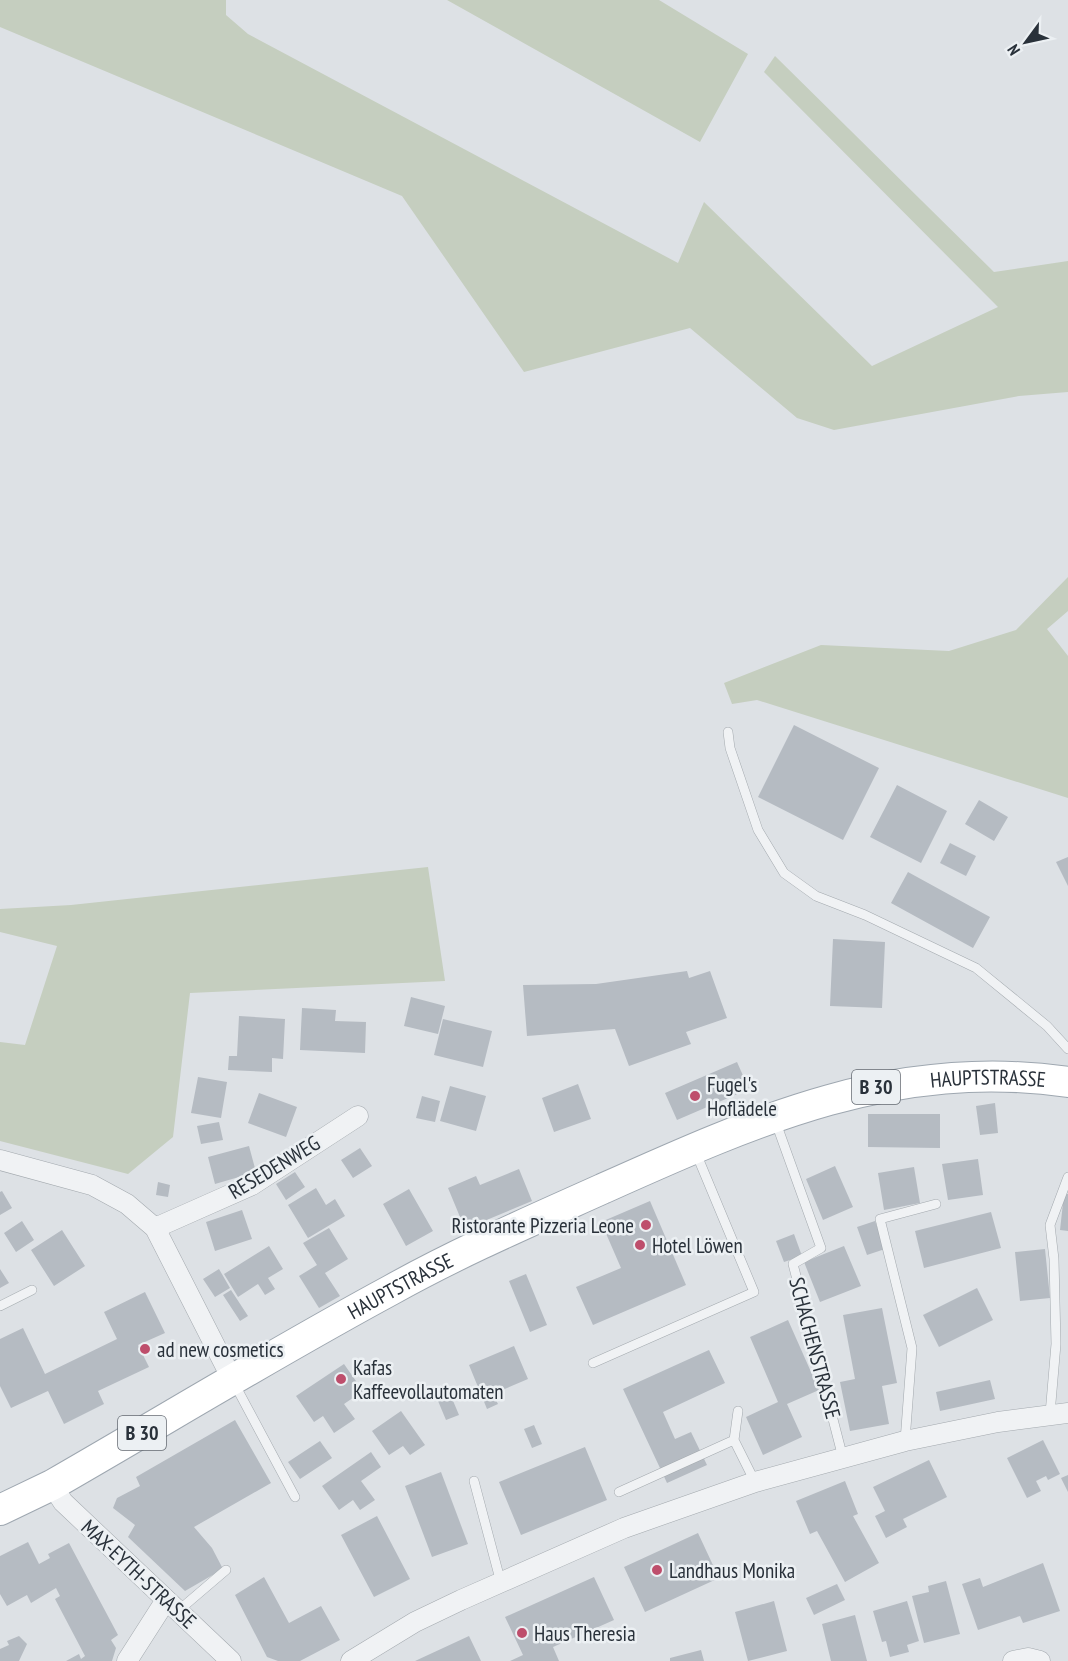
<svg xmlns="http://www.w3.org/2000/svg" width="1068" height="1661" viewBox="0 0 1068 1661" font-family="'PT Sans Narrow',sans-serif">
<rect width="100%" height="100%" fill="#dde1e5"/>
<path fill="#c5cebf" d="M0,0H226V15L248,34L678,263L704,202L872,366L998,307L764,72L775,56L994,272L1068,261V392L1019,396L834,430L797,418L690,328L524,372L402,196L0,27Z
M447,0H659L748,54L700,142Z
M1068,577V611L1047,629L1068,656V798L757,700L732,704L724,683L821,645L949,651L1016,630Z
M428,867L445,981L190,993L173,1137L128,1174L0,1141V1042L25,1045L57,946L0,932V909L71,905Z"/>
<path fill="#b5bbc2" d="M794,725L879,768L843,840L758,797Z
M897,785L947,811L921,863L870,837Z
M979,800L1008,817L994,841L965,824Z
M950,843L976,856L966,876L940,863Z
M1068,857V886L1056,862Z
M908,872L990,917L973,948L891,903Z
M833,939L885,942L882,1008L830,1006Z
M687,971L689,978L710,971L727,1018L686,1032L691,1044L629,1066L615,1029L527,1036L523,985L596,984Z
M411,997L445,1006L438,1034L404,1026Z
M302,1008L336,1010L335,1021L366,1022L365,1053L300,1050Z
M239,1016L285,1019L283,1059L272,1058V1072L228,1070L229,1056H237Z
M443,1019L492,1031L483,1067L434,1055Z
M737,1062L749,1089L677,1120L665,1093Z
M198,1077L227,1082L221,1118L191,1113Z
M578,1084L591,1119L554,1132L542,1098Z
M450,1086L486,1096L476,1131L440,1121Z
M259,1093L297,1107L286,1137L248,1123Z
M422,1096L440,1101L435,1122L416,1118Z
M995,1103L998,1133L980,1135L976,1106Z
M868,1114H940V1148L868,1147Z
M219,1122L223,1140L201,1144L197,1126Z
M249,1146L256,1172L215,1184L208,1157Z
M360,1148L372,1166L353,1178L341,1160Z
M978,1159L983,1195L948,1200L942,1164Z
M835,1166L853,1207L823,1220L806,1179Z
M914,1167L920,1203L884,1210L878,1173Z
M519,1169L532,1201L465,1229L448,1188L476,1176L480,1185Z
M295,1172L305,1187L286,1200L276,1184Z
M158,1182L170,1185L168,1197L156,1195Z
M316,1188L326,1205L335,1199L345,1216L308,1238L288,1205Z
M409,1189L433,1231L406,1246L383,1204Z
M2,1191L12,1208L0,1215V1192Z
M1064,1194H1068V1231L1060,1230Z
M650,1201L686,1285L593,1325L576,1287L621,1268L601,1222Z
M242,1210L252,1239L215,1251L206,1222Z
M991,1212L1001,1248L924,1268L915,1231Z
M22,1221L34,1240L16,1252L4,1233Z
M875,1221L885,1249L867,1255L857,1227Z
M329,1228L348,1259L325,1273L340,1296L319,1308L299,1276L317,1265L303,1243Z
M62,1230L85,1266L54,1286L31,1250Z
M794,1234L802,1256L784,1262L776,1241Z
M269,1246L283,1269L268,1278L275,1289L265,1295L258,1284L238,1297L224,1274Z
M844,1246L861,1286L820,1302L804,1262Z
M1045,1249L1050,1298L1020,1301L1015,1252Z
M0,1269L9,1283L0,1288Z
M219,1269L230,1288L215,1297L203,1279Z
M526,1274L547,1325L530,1332L509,1281Z
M977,1288L993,1320L939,1347L923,1315Z
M231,1290L248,1316L240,1321L223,1295Z
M145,1292L165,1333L138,1345L149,1367L98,1391L104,1404L64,1424L48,1391L11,1408L0,1386V1339L23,1328L45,1374L117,1339L104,1312Z
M882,1308L897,1383L882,1386L889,1424L850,1431L840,1382L855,1379L843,1315Z
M788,1320L819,1390L787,1404L802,1437L763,1455L746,1417L778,1402L750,1337Z
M514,1346L528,1379L493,1394L498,1404L487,1409L469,1365Z
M709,1350L725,1383L663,1412L675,1439L691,1432L707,1465L667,1483L623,1389Z
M344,1364L363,1391L344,1404L355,1419L334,1433L323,1416L314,1422L296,1396Z
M990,1380L995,1399L940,1411L936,1392Z
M446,1384L459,1415L446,1420L433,1389Z
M401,1411L425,1445L410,1455L403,1446L389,1455L372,1431Z
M235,1420L271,1483L194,1527L212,1548L223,1569L185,1591L128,1537L135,1525L113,1508L117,1498L140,1486L136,1477Z
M534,1425L542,1444L532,1448L524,1429Z
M1043,1440L1060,1474L1048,1480L1046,1476L1036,1481L1041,1491L1027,1498L1007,1458Z
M320,1441L332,1458L300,1479L288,1462Z
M585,1447L607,1500L521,1535L499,1482Z
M371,1452L381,1467L361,1481L375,1500L360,1510L353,1500L339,1510L322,1486Z
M929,1460L947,1497L903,1519L907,1527L886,1538L875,1516L885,1511L873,1487Z
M441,1472L468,1544L432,1557L405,1486Z
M1068,1475V1492L1061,1478Z
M845,1481L858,1514L853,1516L879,1563L845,1582L817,1531L810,1534L796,1501Z
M377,1516L410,1579L374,1597L341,1535Z
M698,1533L719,1578L645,1612L624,1567Z
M28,1542L39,1564L50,1558L48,1554L69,1543L118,1635L111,1640L116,1648L112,1661H66L79,1654L81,1659L85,1656L55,1599L60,1596L56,1588L31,1603L27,1595L7,1606L0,1594V1556Z
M1043,1563L1060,1611L1023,1623L1020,1616L978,1630L962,1584L980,1578L983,1587Z
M264,1577L289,1623L321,1606L340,1640L300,1661H278L267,1657L235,1595Z
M594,1577L614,1620L553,1647L559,1661H510L523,1655L505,1617Z
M946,1581L960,1634L924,1643L912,1596L929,1592L928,1586Z
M837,1584L845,1600L814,1615L806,1598Z
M774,1601L787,1651L748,1661L735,1612Z
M907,1601L919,1641L907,1645L909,1652L890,1657L886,1641L882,1642L873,1611Z
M855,1615L867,1661H831L822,1624Z
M19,1636L27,1644L19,1661H0V1649L9,1645L7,1641Z
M469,1636L481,1661H415Z
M701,1650L704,1661H670V1658Z"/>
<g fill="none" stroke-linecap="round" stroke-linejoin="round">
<defs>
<path id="lane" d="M728,732L730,748L758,830L784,873L816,896L865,915L976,968L1047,1026L1068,1049
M775,1120L821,1248L793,1264L843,1458
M0,1306L32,1290
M593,1363L754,1292L696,1153
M234,1383L295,1497
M1050,1414L1056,1344L1054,1259L1050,1225L1068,1177
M734,1440L738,1411
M905,1441L912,1348L880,1219L936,1204
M474,1481L501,1583
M619,1492L734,1440L755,1482
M178,1611L226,1570"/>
<path id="street" d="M0,1160L92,1185L127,1204L155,1228L233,1381
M155,1228L252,1185L358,1116
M52,1485L63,1502L231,1661
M127,1661L166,1600
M351,1661L415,1622L461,1600L624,1528L755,1482L905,1441L998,1422L1068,1413
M1013,1661L1028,1658L1040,1661"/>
<g id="primary">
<path id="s1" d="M0,1510L52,1485C165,1420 276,1352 391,1290C459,1252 531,1221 602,1189C756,1120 896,1057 1068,1082"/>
</g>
</defs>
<use href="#lane" stroke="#a3a9ae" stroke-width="10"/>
<use href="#street" stroke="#a3a9ae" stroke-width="21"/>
<use href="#primary" stroke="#9ea7b0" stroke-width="32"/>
<use href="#lane" stroke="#f0f2f4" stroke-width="9"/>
<use href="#street" stroke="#f0f2f4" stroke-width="20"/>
<use href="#primary" stroke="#fff" stroke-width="30"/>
</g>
<g fill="#be4e6c" stroke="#ecf0f3" stroke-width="2">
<circle cx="695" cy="1096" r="6"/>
<circle cx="646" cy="1225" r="6"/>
<circle cx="640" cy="1245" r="6"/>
<circle cx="145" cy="1349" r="6"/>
<circle cx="341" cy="1379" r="6"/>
<circle cx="657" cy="1570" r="6"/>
<circle cx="522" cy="1633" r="6"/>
</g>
<g text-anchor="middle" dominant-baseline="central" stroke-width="5" stroke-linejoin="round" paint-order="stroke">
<g fill="#ecf0f3" stroke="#646a72" stroke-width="1.5">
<rect x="852" y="1070" width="48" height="34" rx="4.5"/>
<rect x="118" y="1416" width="48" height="34" rx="4.5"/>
</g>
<g font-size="20" font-weight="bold" fill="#29313a">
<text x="876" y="1087">B 30</text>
<text x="142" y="1433">B 30</text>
</g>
<g font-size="21" fill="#29313a" stroke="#ecf0f3">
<text stroke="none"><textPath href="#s1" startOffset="1088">HAUPTSTRASSE</textPath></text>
<text transform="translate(274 1167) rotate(-31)">RESEDENWEG</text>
<text stroke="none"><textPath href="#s1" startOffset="459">HAUPTSTRASSE</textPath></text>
<text transform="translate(815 1348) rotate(75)">SCHACHENSTRASSE</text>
<text transform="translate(139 1574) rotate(43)">MAX-EYTH-STRASSE</text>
</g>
<g font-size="21" fill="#29313a" stroke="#ecf0f3" text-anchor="start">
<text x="707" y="1084">Fugel's<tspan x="707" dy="24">Hoflädele</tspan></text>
<text x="634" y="1225" text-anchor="end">Ristorante Pizzeria Leone</text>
<text x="652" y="1245">Hotel Löwen</text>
<text x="157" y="1349">ad new cosmetics</text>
<text x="353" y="1367">Kafas<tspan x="353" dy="24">Kaffeevollautomaten</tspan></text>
<text x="669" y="1570">Landhaus Monika</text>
<text x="534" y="1633">Haus Theresia</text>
</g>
</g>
<g transform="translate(1026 42) rotate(237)" stroke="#ecf0f3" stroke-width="4.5" paint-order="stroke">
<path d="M0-4.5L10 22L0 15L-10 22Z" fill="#29313a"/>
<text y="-9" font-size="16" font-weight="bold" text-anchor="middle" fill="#29313a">N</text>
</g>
</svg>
